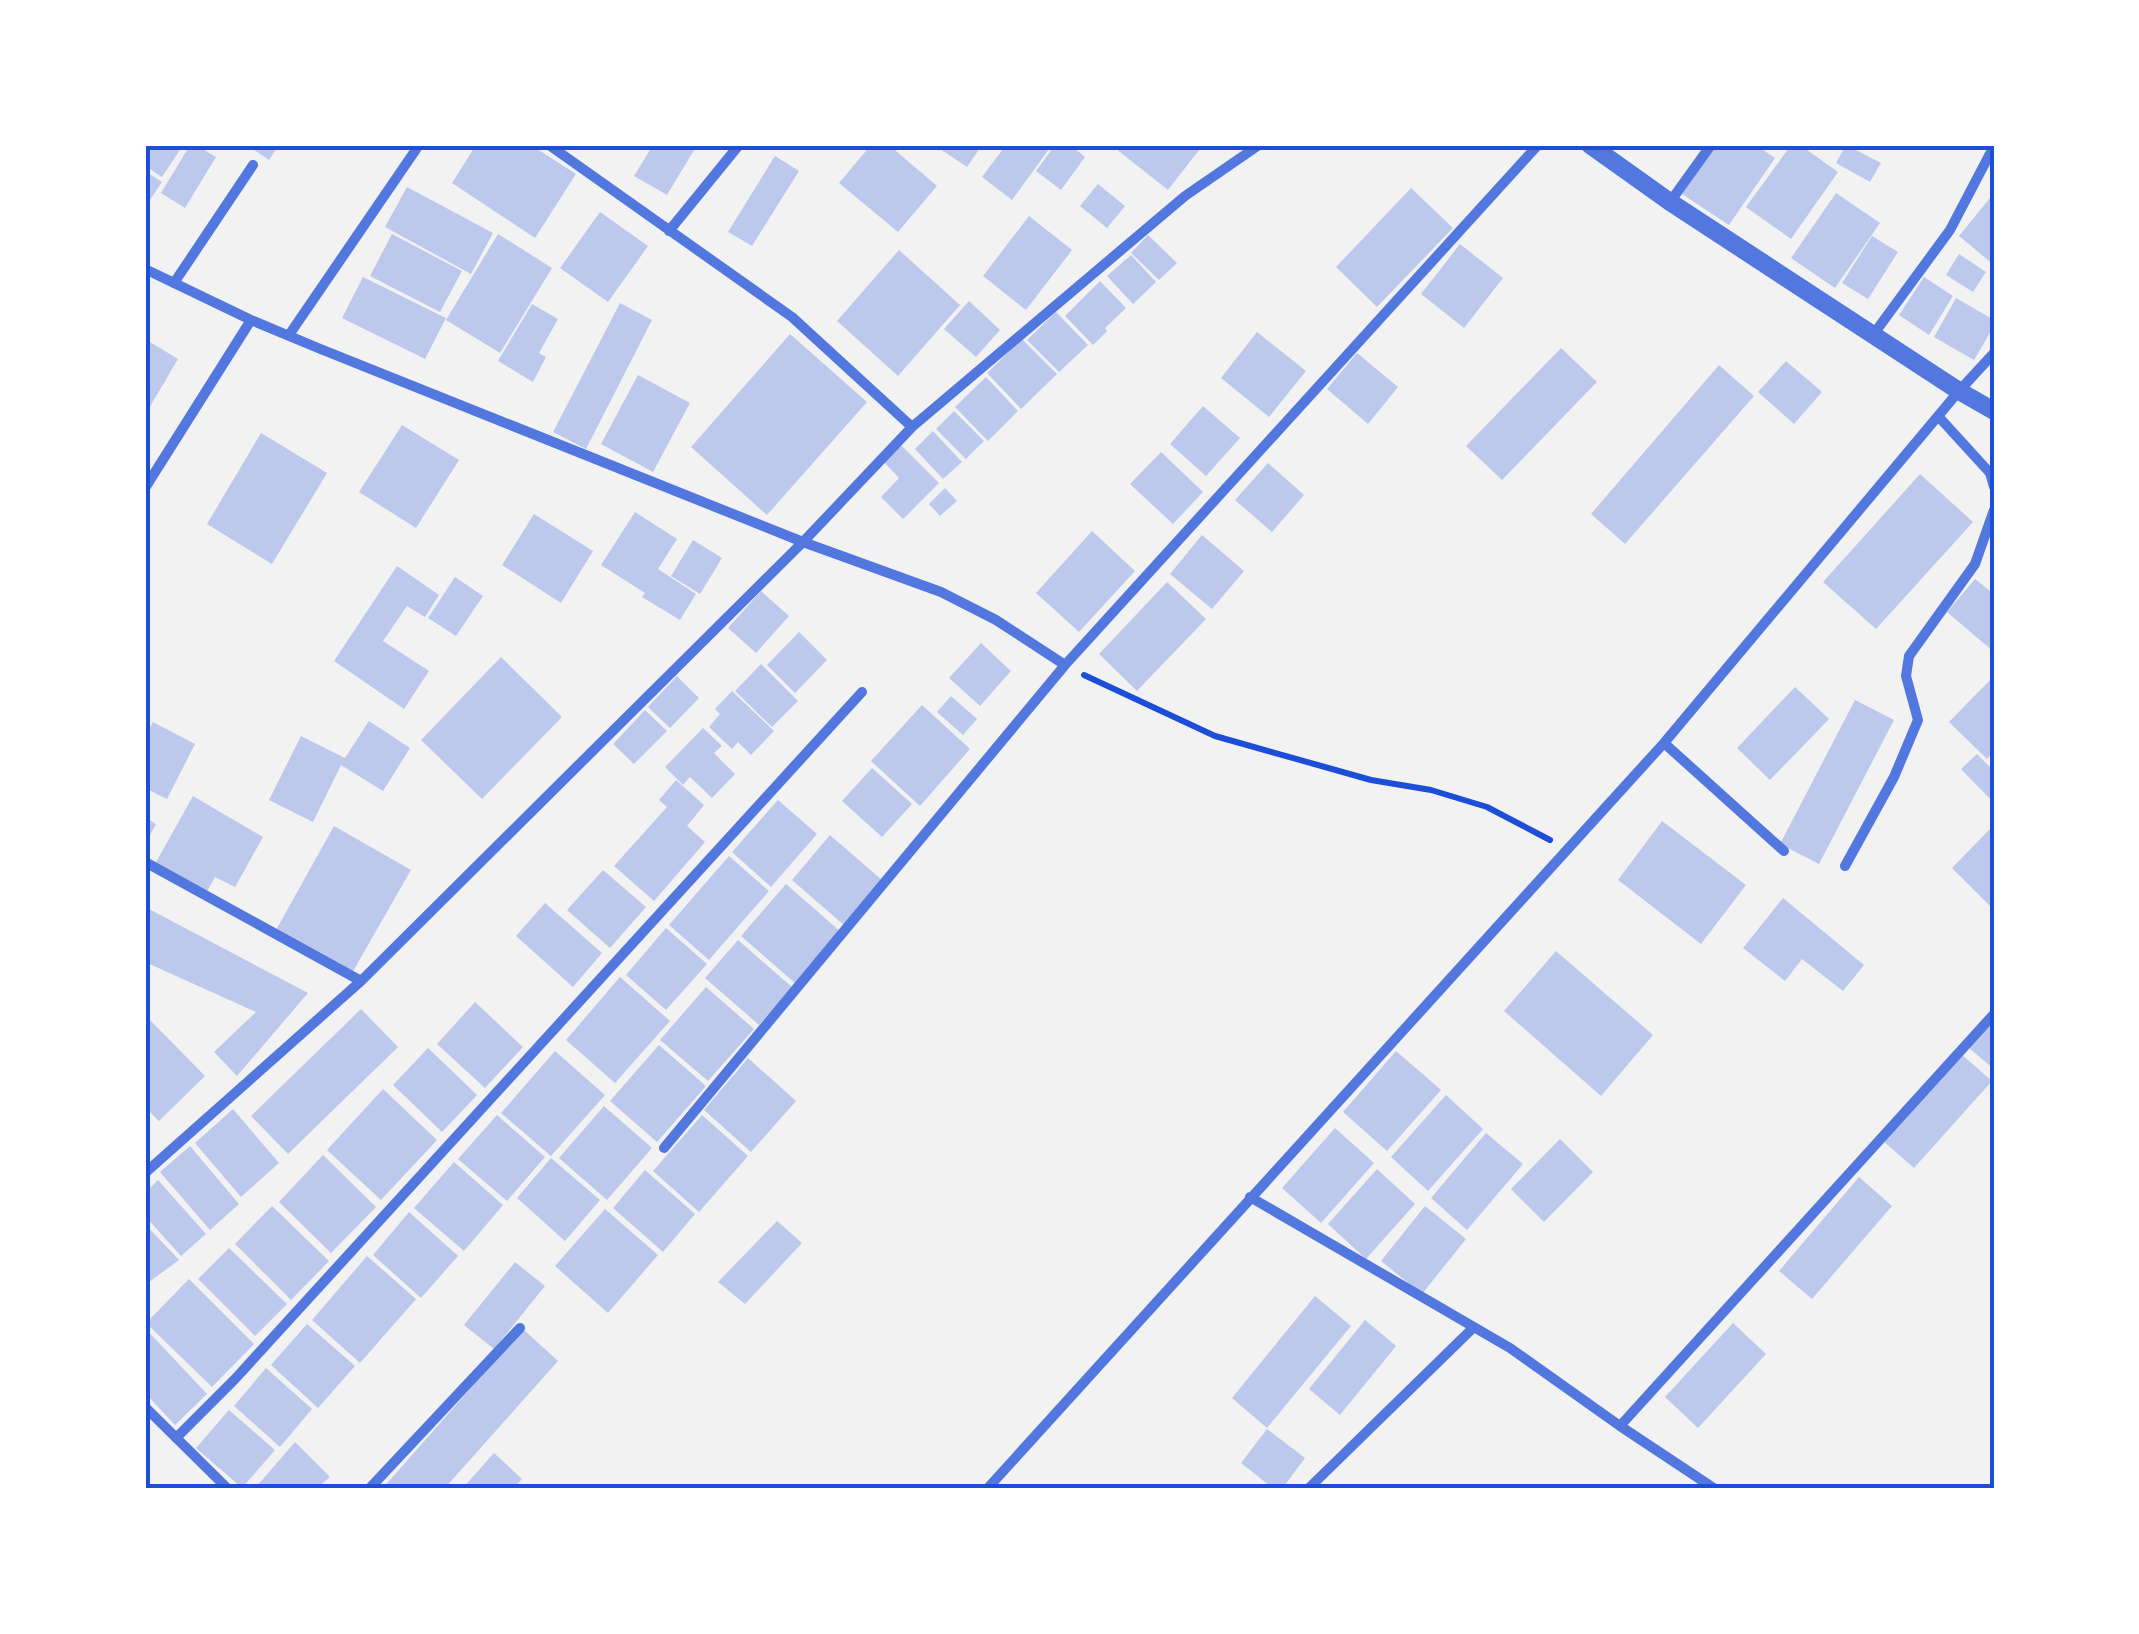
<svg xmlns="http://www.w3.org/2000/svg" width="2139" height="1634" viewBox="0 0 2139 1634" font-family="Merriweather,serif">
<rect width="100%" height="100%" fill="#f2f2f2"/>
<path fill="#bdc9ec" d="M145,145H183L162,177L145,166Z
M190,145H196L216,157L185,208L161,193Z
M247,145H279L269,160Z
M476,145H531L576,174L535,238L452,183Z
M653,145H697L667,195L634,176Z
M871,145H889L937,186L898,232L839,183Z
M942,145H982L967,167L940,149Z
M1006,145H1052L1012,200L982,177Z
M1055,145H1076L1074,148L1085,157L1061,190L1036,171Z
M1111,145H1203L1168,190Z
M1714,145H1756L1775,158L1729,225L1682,194Z
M1791,145H1800L1838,172L1791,239L1746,207Z
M1846,145L1881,163L1870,182L1836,163Z
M775,156L799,171L752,246L728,232Z
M145,171L162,182L145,207Z
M1098,184L1125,206L1107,228L1080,206Z
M407,187L493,233L471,274L385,227Z
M1411,188L1453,228L1377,307L1336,267Z
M1836,193L1880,223L1835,288L1791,258Z
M1994,193V265L1959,236Z
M600,212L648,246L608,302L560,268Z
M1029,216L1072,250L1026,310L983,276Z
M392,234L462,271L440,312L370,276Z
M498,234L552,268L500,353L446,320Z
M1148,235L1177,263L1159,280L1131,253Z
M1872,236L1898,252L1868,299L1842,283Z
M1460,244L1503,278L1464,328L1421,294Z
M899,250L960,305L898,376L837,321Z
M1959,254L1986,272L1973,292L1946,275Z
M1131,255L1156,282L1133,304L1107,276Z
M363,277L446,318L425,359L342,318Z
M1924,277L1953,296L1929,335L1899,315Z
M1100,281L1126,308L1105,328L1107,331L1093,345L1065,316Z
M1956,298L1994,320V326L1974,360L1934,337Z
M969,301L1000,330L976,357L944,329Z
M620,303L652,320L586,449L553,432Z
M532,304L558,319L539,353L546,357L533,382L498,361Z
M1056,312L1088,345L1059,372L1027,340Z
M1257,332L1306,371L1269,417L1221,378Z
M790,334L867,402L767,515L691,447Z
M145,339L178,359L145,415Z
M1022,339L1057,374L1021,409L987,373Z
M1561,348L1597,382L1502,480L1466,446Z
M1357,353L1398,387L1368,424L1327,389Z
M1786,361L1822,392L1794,424L1758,392Z
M1719,365L1754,396L1625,544L1591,514Z
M638,375L690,403L653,472L601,444Z
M986,377L1018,411L988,441L955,407Z
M1203,406L1240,438L1206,476L1170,444Z
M954,411L984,441L966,459L936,429Z
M402,425L459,460L416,528L359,492Z
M933,431L962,462L943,479L915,449Z
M261,433L327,473L272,564L207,524Z
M901,445L939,483L903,519L881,497L899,478L884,462Z
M1161,452L1203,492L1173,524L1130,484Z
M1268,463L1304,495L1272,532L1235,500Z
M1920,474L1973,522L1876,629L1823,582Z
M945,488L957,501L940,516L929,504Z
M635,512L677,539L658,569L696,594L680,620L642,597L645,593L601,565Z
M534,514L593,551L561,603L502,565Z
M1092,531L1135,571L1079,632L1036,593Z
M1202,535L1244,571L1212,609L1170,574Z
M693,540L722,558L700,594L671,576Z
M397,566L439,595L425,617L407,606L383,641L429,671L404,709L334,661Z
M455,577L483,596L456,636L428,618Z
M1975,579L1994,594V652L1947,612Z
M1167,582L1206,619L1137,691L1099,654Z
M761,591L789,616L756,653L728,628Z
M799,632L827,660L795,693L767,665Z
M981,643L1011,671L980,706L949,678Z
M501,657L562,717L482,799L421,740Z
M761,664L798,701L772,727L735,691Z
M677,676L699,698L670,728L648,707Z
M1994,676V751L1987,759L1949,722Z
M1795,687L1829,719L1770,780L1737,748Z
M732,691L774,731L751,755L738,742L732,749L709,727L720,714L715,709Z
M951,696L977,719L963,735L937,712Z
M1855,700L1894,720L1819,864L1780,844Z
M922,705L970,749L920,806L871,761Z
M645,710L667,731L634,764L613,744Z
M369,721L410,748L383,791L341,765L313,822L269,800L301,736L345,758Z
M153,722L195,744L167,799L145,788V737Z
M703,728L722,746L714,753L735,774L712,798L690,777L683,785L665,767Z
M1977,754L1994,771V793L1989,798L1961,769Z
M872,768L912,804L882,837L842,801Z
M676,780L704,805L687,826L705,842L654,901L614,866L667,807L659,800Z
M193,796L263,837L235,887L215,877L206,893L155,864Z
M778,800L817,834L771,887L732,852Z
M145,817L156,824L145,845Z
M1662,821L1746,885L1701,944L1618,880Z
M1994,825V910L1952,868Z
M334,826L411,870L352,973L276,930Z
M830,835L883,881L845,926L792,880Z
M729,856L769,891L709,960L669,925Z
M603,870L646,907L610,948L567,910Z
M786,884L841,932L796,984L741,936Z
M1783,898L1864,965L1843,991L1802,959L1785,981L1743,948Z
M545,903L602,953L573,987L516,936Z
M149,909L308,993L237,1076L214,1052L256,1012L145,962V919Z
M666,928L707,964L666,1010L626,975Z
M738,940L792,987L759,1025L705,978Z
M1556,951L1653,1035L1601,1096L1504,1011Z
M620,977L670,1021L615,1083L566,1040Z
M706,987L754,1029L708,1081L660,1040Z
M475,1002L523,1047L485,1088L437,1044Z
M361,1009L398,1047L288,1154L251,1116Z
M145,1015L205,1076L159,1121L145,1107Z
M1994,1019V1069L1969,1048Z
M659,1045L706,1086L657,1142L610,1101Z
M428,1048L477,1095L442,1132L393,1085Z
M555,1051L605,1095L551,1156L501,1113Z
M1396,1051L1441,1090L1387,1151L1343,1112Z
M1960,1053L1992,1081L1914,1168L1883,1141Z
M748,1058L796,1101L751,1152L704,1110Z
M383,1089L437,1140L381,1200L327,1150Z
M1446,1095L1483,1129L1428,1191L1391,1157Z
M604,1106L652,1148L607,1200L559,1158Z
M233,1109L279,1163L241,1197L195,1143Z
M497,1115L545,1157L507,1201L458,1159Z
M702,1115L748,1156L699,1212L653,1171Z
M1335,1128L1374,1163L1321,1223L1282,1188Z
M1486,1133L1523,1164L1467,1230L1431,1198Z
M1560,1139L1593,1172L1544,1222L1511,1189Z
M190,1146L239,1204L210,1230L160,1172Z
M323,1155L376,1207L331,1253L279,1202Z
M551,1158L600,1200L565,1241L517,1198Z
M454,1162L503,1205L464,1251L414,1208Z
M1377,1169L1415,1204L1366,1259L1328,1224Z
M645,1170L695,1214L663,1252L613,1208Z
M1859,1177L1892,1206L1812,1299L1779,1271Z
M158,1180L206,1234L181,1256L145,1216V1193Z
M272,1206L329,1261L291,1300L235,1244Z
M1425,1206L1466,1239L1422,1294L1381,1261Z
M605,1209L658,1255L608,1313L555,1266Z
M409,1212L458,1256L421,1298L373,1255Z
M777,1221L802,1243L745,1304L718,1282Z
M145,1224L179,1260L145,1285Z
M229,1248L287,1304L255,1336L198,1279Z
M367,1256L416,1299L360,1363L312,1320Z
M515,1262L545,1286L494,1349L464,1325Z
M189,1279L254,1344L212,1387L146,1323Z
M1315,1296L1351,1326L1267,1428L1232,1398Z
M1365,1320L1396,1346L1340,1415L1309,1389Z
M1733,1323L1766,1354L1698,1428L1665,1397Z
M307,1324L355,1366L318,1408L271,1365Z
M145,1328L207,1394L175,1425L145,1393Z
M523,1329L558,1361L444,1489H382Z
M266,1368L312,1409L280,1447L234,1406Z
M229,1410L275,1450L242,1488L196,1448Z
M1267,1429L1305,1458L1282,1489H1274L1241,1463Z
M295,1442L330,1477L316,1489H261L257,1486Z
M494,1453L522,1479L513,1489H462Z"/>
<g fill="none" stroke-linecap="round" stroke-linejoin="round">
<path stroke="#1d4ed8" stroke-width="6" d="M1084,675L1215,736L1371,780L1431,790L1487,807L1550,840"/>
<path stroke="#5277de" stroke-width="10" d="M549,145L792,317L912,427
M1670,202L1711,145
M669,231L739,145
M145,269L251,320L318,348L803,542L941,592L996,620L1065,665
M174,283L253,165
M289,335L419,145
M1873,335L1950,230L1994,146
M1938,416L1990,473L1994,487
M145,488L251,320
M1664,743L1784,851
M145,862L361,981
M1845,866L1894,777L1918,720L1906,676L1909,656L1975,564L1994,510
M664,1148L1065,665L1538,145
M145,1173L361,981L803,542L912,427L1185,196L1259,145
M1250,1197L1510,1348L1620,1426L1715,1489
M145,1407L228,1489
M1620,1426L1994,1014
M176,1438L235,1379L862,692
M369,1489L520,1328
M987,1489L1664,743L1959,391L1994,353
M1308,1489L1473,1328"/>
<path stroke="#5277de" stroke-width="18" d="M1590,145L1670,202L1959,391L1994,411"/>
</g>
<rect width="2139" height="1634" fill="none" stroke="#ffffff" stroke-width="295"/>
<rect x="148" y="148" width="1844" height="1338" fill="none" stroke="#1d4ed8" stroke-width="4"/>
</svg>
